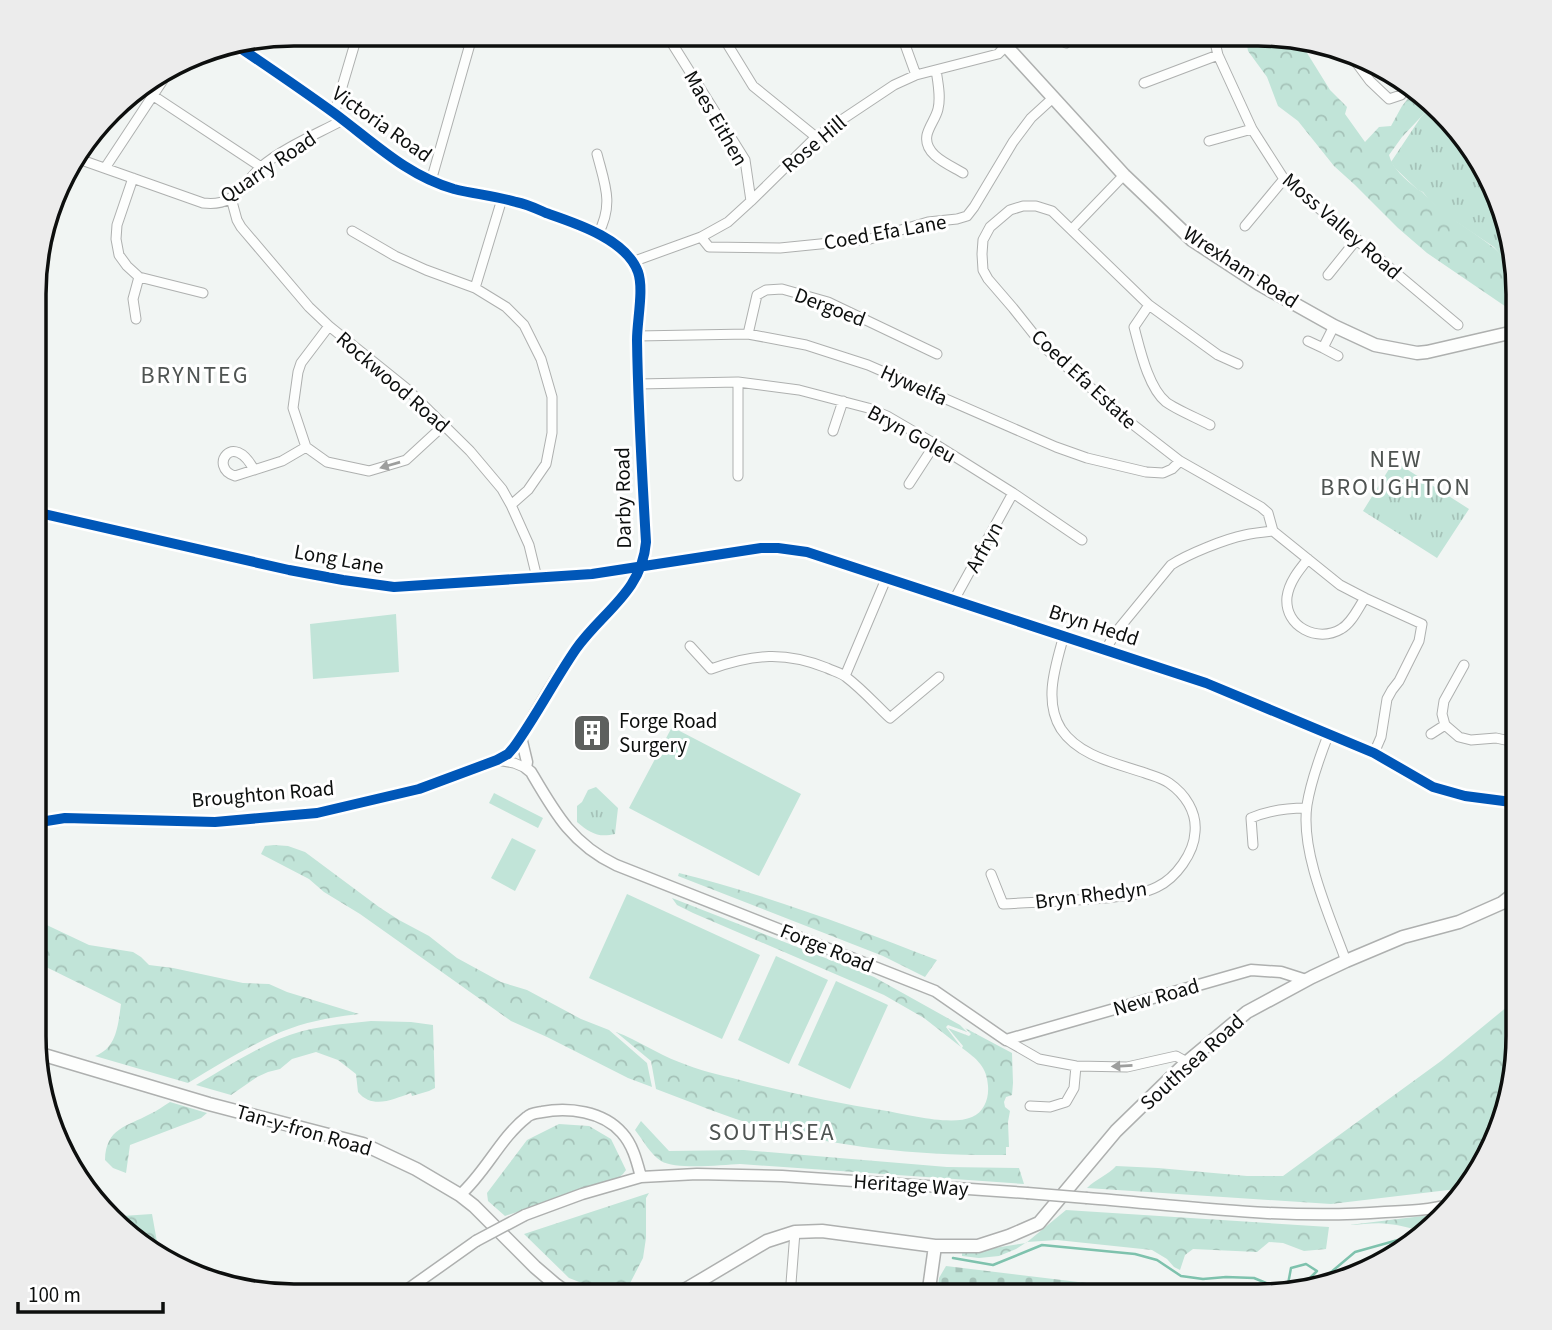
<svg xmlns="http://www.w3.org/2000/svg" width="1552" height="1330" viewBox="0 0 1552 1330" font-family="'Source Sans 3',sans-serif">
<defs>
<pattern id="forest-crowns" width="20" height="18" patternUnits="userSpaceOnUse" patternTransform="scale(1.75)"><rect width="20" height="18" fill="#c1e4d8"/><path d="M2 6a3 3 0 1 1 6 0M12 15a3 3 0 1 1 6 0" fill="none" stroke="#a5c2b8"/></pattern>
<pattern id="cemetery-stones" width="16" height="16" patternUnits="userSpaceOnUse" patternTransform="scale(1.75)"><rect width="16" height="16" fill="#c1e4d8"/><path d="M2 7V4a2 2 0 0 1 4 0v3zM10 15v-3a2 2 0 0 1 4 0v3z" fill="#a5c2b8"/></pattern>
<pattern id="park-tufts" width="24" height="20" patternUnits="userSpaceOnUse" patternTransform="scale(1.75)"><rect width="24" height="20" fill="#c1e4d8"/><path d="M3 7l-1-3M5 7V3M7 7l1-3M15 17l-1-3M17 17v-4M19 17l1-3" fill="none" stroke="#a5c2b8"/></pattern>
</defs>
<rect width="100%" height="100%" fill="#f1f5f3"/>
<path fill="#c1e4d8" d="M396,614L399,672L313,679L310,624Z
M672,727L801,794L759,876L629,808Z
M494,793L543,818L538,828L489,803Z
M512,838L536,850L515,891L491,878Z
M627,894L760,955L722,1039L589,978Z
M776,956L828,980L789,1064L738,1040Z
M836,981L888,1005L850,1089L798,1065Z"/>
<path fill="url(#forest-crowns)" d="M1245,34H1276L1299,40L1330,90L1347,107L1345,114L1365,142L1379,127L1391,126L1402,106L1415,90L1434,103L1402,137L1389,155C1392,168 1406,180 1416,188C1422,193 1420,189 1425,195C1444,215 1468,228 1490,245C1500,251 1504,261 1515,265L1518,276V315L1427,253L1398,228L1355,185L1334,166L1298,121L1278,106L1267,77L1248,51Z
M274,845L288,846L305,852L379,907L399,920L429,936L457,958L501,982L527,990L581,1019L609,1030L647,1063L652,1087L628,1078L547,1037L511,1021L360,914L324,892L309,879L261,854L265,846Z
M679,873C767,895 852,927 937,960L925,977L883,956L678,876Z
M672,898L874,977L960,1025L967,1032L948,1025L946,1027L961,1047L924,1018L884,995L693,913L677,905Z
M34,919L89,945L133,952L141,957L149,965L173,968L243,983L269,984L287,992L359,1014C330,1017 300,1023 274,1035C244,1049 216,1066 188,1083L95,1056C117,1048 118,1025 121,1004L34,961Z
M1519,997V1037L1499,1137L1465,1188L1331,1204L1087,1188C1096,1179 1108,1175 1116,1166L1158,1168L1247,1176H1283L1441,1061Z
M371,1021L411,1022L433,1025L435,1088L429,1091L412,1096L411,1093C393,1099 373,1110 358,1092L356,1074L338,1060L316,1052L292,1059L280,1069L268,1072L257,1077L231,1095L196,1085C223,1069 250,1052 279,1039C307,1027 340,1024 371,1021Z
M948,1028L969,1036L971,1034L965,1028L1012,1053L1013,1083L1012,1095L1006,1097L1004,1102L1005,1107L1010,1111L1008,1122L1009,1147H1006V1155C924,1156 841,1148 762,1127C726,1117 691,1102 656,1089L651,1061L616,1032C638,1040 657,1054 679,1062C698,1070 720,1075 740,1080C789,1093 837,1103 887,1111C909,1115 952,1126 972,1117C984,1112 989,1099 988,1086C987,1067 977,1059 962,1048L963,1046Z
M170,1102L207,1113L201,1118L130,1145L126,1173L113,1168L105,1160C106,1128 126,1127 150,1114C157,1111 163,1106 170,1102Z
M641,1121L669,1151L744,1150L947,1167L1019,1168L1024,1184L740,1164C722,1165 676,1170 661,1161C650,1154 643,1140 635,1130Z
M559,1124L589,1126L611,1139L626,1170L623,1174L617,1179L505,1216L488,1201L487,1193L527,1140Z
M649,1193L646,1198V1238L643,1258L625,1293L614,1295L607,1293L569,1278L524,1234Z
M1066,1210L1329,1227L1326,1249L1304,1251L1283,1243L1269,1242L1257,1252L1193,1249L1185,1255L1180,1270L1174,1267L1167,1259L1152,1250L1057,1240L1027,1242L1016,1249L999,1256L979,1258L962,1256V1253L1026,1243Z
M1447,1213C1429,1241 1414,1226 1388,1224C1376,1222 1362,1225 1349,1225Z
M152,1214L159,1253L107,1217Z"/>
<path fill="url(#cemetery-stones)" d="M946,1266L1128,1288L1127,1296H937L939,1278Z"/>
<path fill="url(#park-tufts)" d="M1434,103L1443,110L1499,193L1515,265L1507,262L1494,247L1446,215L1429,200L1423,192L1418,190L1395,168L1391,162L1421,117Z
M1394,461L1469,509L1437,558L1363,511Z
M596,787L618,808L615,834C598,838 590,833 577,822V806L582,802L588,790Z"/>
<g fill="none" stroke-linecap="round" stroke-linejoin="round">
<path stroke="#7ec2ad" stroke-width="2.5" d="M953,1258L993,1265L1042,1245L1135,1254L1157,1260L1181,1276L1203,1279L1226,1277L1254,1278L1266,1283V1294L1268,1296
M1324,1285L1330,1273L1355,1252L1398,1240L1410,1242
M1279,1296L1288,1284L1291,1268L1306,1264L1317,1271L1306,1282L1305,1289"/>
<defs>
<path id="minor" d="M672,33L670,40L745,160L751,201
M892,34L903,39L916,75
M1213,34L1218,55L1252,129L1284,179L1458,325
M723,37L753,86L816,137
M1066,43L1068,34
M470,44L473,33
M1350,54L1370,81L1389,99L1401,95L1408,85
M936,70C938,83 941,97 938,109C936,118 929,126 927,135C923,155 950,165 963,173
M1144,83L1218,55
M140,87L261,167
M334,114L358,33
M1209,141L1252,129
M597,154C605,185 614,204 598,234
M73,157L203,203C212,204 221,204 229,199C242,191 250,177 261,167C283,148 317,134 343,120
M105,168L169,71
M133,178L117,225L116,239L119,255L127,266L139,277L203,293
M431,181L470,44L434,33
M231,198L237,220L241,227L309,307L329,326L406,388L470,451L502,489L511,505L529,545L537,578
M1245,226L1284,179
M1072,229L1124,175
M352,231L395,256L426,270L475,288L506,307L524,325L541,359L552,397V433L546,464L528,490L511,505
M701,237L709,247L780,248L870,239L928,222L957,219L967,216L974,207L1013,142L1031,118L1054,97
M632,262L701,237L728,222L751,201L816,137L894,85L916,75L998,54L1006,46
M1328,275L1357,239
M475,288L502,199
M1149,305L1134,327C1140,349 1148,387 1166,402C1175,409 1199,419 1210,425
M136,319L133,299L139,277
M329,326L301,363L298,372L293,408L306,447L327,462L369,471L406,460L444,425
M748,334L757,295L766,290L782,289L828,302L937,354
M637,336L748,334L806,345L868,365L1056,447L1087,458L1146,472L1163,473L1172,469L1180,461
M1308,341L1323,348L1334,326
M1323,348L1338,356
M1238,364L1218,355L1149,305L1052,211L1036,206H1023L1010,210L990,227L983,240L982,254L983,270L988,279L1013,308L1044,347L1131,423L1180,461L1261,507L1268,513L1273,531
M638,384L738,382L799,390L868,408L887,416L935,444L1013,493L1082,540
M833,431L843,401
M254,470C233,429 208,468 235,476L282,461L306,447
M738,476V382
M909,484L935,444
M1518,531L1513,537L1518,546
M1308,559C1299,570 1289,582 1287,597C1284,627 1318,643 1341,629C1352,623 1358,608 1365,598
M642,567L761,548H778L807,552L1206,683L1374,753L1433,787L1465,796L1519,803
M954,600L1013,493
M690,646L711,669C753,654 785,651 827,668C833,671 841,673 846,677C862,689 876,705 890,718L939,677
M1106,649L1116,632L1171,565C1188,554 1225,539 1245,535C1254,533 1264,532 1273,531L1340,585L1365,598L1422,624L1419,641L1399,681L1392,690L1387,699L1381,737L1374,753
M1464,665L1444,701L1442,714L1445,725L1459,737L1471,740L1496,738L1519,743
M845,676L886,579
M1329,733C1320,756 1311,780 1307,805C1300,852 1330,917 1346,961
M1431,734L1445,725
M497,760L514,763L526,768
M34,823L65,818L215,822L317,813L419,789L497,760L508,754L521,737
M1253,845L1251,818C1270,810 1286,808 1306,808
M991,874L1003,904C1037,902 1071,901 1105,898C1122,896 1141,895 1157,887C1176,878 1194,853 1195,832C1197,812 1185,794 1169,783C1162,778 1153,776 1145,773C1115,763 1079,756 1061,729C1043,700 1056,665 1064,635
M1006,1040L1039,1059L1076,1066L1127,1067L1176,1056L1187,1062
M1030,1106L1050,1107L1066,1102L1074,1088L1076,1066
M790,1296L795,1232"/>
<path id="tertiary" d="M233,43C267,66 301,89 334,113C372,141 407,176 454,189C474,194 496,196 516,202C527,204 537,209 546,213C575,223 626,239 638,272C644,289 637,321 637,340C638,407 642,475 646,542C642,588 606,611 579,645C557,673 540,706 521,737L527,762L526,768L531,772C555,813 572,844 616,865L935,991L1006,1040L1251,970L1281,972L1306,980
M35,512L289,570L343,580L394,587L553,577L592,574L642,567
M460,1195C486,1172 500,1138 527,1117C531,1113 536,1113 542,1112C568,1107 603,1111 622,1133C633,1145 637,1162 641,1177
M1087,1198C1186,1206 1286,1220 1385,1212C1408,1211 1431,1210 1453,1204
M525,1215L582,1194L641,1177L697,1174L782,1176L1027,1193
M397,1297L476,1241"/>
<path id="secondary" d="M991,34L1006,46L1124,175L1192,240L1259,284L1334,326L1375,345L1417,353L1427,352L1518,331
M34,1052L209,1104L363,1144L416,1169L460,1195L474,1206L535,1267L556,1285L573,1297
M928,1296L935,1246
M670,1297L688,1288L767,1241L795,1232L822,1231L935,1246H978L1009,1236L1039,1223L1116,1131L1187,1062L1247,1012L1312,977L1346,961L1403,937L1459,922L1502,903L1519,890"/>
</defs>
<use href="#minor" stroke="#aeb0af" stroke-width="11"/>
<use href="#tertiary" stroke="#aeb0af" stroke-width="13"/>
<use href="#secondary" stroke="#aeb0af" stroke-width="15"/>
<use href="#minor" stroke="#fdfefd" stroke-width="9"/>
<use href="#tertiary" stroke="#fdfefd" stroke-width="10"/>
<use href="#secondary" stroke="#fdfefd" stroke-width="12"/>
<defs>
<path id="tertiary-bridge" d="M1027,1193L1087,1198
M476,1241L525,1215"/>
</defs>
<use href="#tertiary-bridge" stroke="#aeb0af" stroke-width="13" stroke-linecap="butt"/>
<use href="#tertiary-bridge" stroke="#fdfefd" stroke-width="10"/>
<defs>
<path id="cycleway" d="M35,512L289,570L343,580L394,587L592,574L761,548H778L807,552L1206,683L1374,753L1433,787L1465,796L1519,803
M34,823L65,818L215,822L317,813L419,789L497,760L508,754L514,747C537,715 554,681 576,649C602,612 642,592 646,542C642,475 638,407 637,340C637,321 644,289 638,272C626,239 575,223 546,213C537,209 527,204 516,202C496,196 474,194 454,189C407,176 372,141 334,113C301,89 267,66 233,43"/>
</defs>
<use href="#cycleway" stroke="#fff" stroke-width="15"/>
<use href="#cycleway" stroke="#0057b8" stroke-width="10"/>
</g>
<defs><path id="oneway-solid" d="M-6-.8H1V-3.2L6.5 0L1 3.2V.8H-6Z" transform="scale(1.75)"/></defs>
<g fill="#9d9e9d">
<use href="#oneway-solid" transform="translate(390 465) rotate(164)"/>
<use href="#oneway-solid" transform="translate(1122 1066) rotate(177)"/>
</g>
<defs>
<symbol id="building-square" viewBox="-11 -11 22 22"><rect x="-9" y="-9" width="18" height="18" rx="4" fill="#5d605e" stroke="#fff"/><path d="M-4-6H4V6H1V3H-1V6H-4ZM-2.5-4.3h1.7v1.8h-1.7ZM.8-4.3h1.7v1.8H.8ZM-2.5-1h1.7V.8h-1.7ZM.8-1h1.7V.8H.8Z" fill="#fff"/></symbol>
</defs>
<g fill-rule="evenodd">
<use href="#building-square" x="570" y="711" width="44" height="44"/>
</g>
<g text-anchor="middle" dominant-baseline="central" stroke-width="6" stroke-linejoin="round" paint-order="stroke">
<g font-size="21" fill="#0d0f0e" stroke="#fff">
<text transform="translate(716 118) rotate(60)">Maes Eithen</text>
<text transform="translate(382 124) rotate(35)">Victoria Road</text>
<text transform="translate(814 144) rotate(-40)">Rose Hill</text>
<text transform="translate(268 167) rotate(-34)">Quarry Road</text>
<text transform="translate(1342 226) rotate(41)">Moss Valley Road</text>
<text transform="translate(885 232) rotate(-10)">Coed Efa Lane</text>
<text transform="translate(1241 267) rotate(33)">Wrexham Road</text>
<text transform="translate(830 307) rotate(21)">Dergoed</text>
<text transform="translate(1084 379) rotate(43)">Coed Efa Estate</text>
<text transform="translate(393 382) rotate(41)">Rockwood Road</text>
<text transform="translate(914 385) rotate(24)">Hywelfa</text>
<text transform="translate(912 434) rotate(29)">Bryn Goleu</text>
<text transform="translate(623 498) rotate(-91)">Darby Road</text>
<text transform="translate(984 547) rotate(-61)">Arfryn</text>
<text transform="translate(339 559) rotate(10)">Long Lane</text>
<text transform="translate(1094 625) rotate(18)">Bryn Hedd</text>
<text transform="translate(263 794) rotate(-5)">Broughton Road</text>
<text transform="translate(1091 895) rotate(-7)">Bryn Rhedyn</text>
<text transform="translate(827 948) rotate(22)">Forge Road</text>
<text transform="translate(1156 997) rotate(-16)">New Road</text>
<text transform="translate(1192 1062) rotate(-42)">Southsea Road</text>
<text transform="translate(304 1130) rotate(16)">Tan-y-fron Road</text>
<text transform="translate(911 1185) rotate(4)">Heritage Way</text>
</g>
<g font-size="21" fill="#0d0f0e" stroke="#fff" text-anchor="start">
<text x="619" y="721">Forge Road<tspan x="619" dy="24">Surgery</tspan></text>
</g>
<g font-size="24" letter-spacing="2" fill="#4f5452" stroke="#fff">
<text x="195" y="375">BRYNTEG</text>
<text x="1396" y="459">NEW<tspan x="1396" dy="28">BROUGHTON</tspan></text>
<text x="772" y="1132">SOUTHSEA</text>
</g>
</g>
<path d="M0 0H1552V1330H0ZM294 46H1258A248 248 0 0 1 1506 294V1036A248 248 0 0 1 1258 1284H294A248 248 0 0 1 46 1036V294A248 248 0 0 1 294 46Z" fill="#ececec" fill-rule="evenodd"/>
<path fill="none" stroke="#0d0f0e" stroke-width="3.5" d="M294 46H1258A248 248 0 0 1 1506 294V1036A248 248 0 0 1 1258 1284H294A248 248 0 0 1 46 1036V294A248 248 0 0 1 294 46Z"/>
<path d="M18 1302v10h145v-10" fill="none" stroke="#0d0f0e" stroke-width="3.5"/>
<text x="28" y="1302" font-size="21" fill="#0d0f0e" stroke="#ffffff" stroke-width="5" paint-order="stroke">100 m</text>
</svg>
